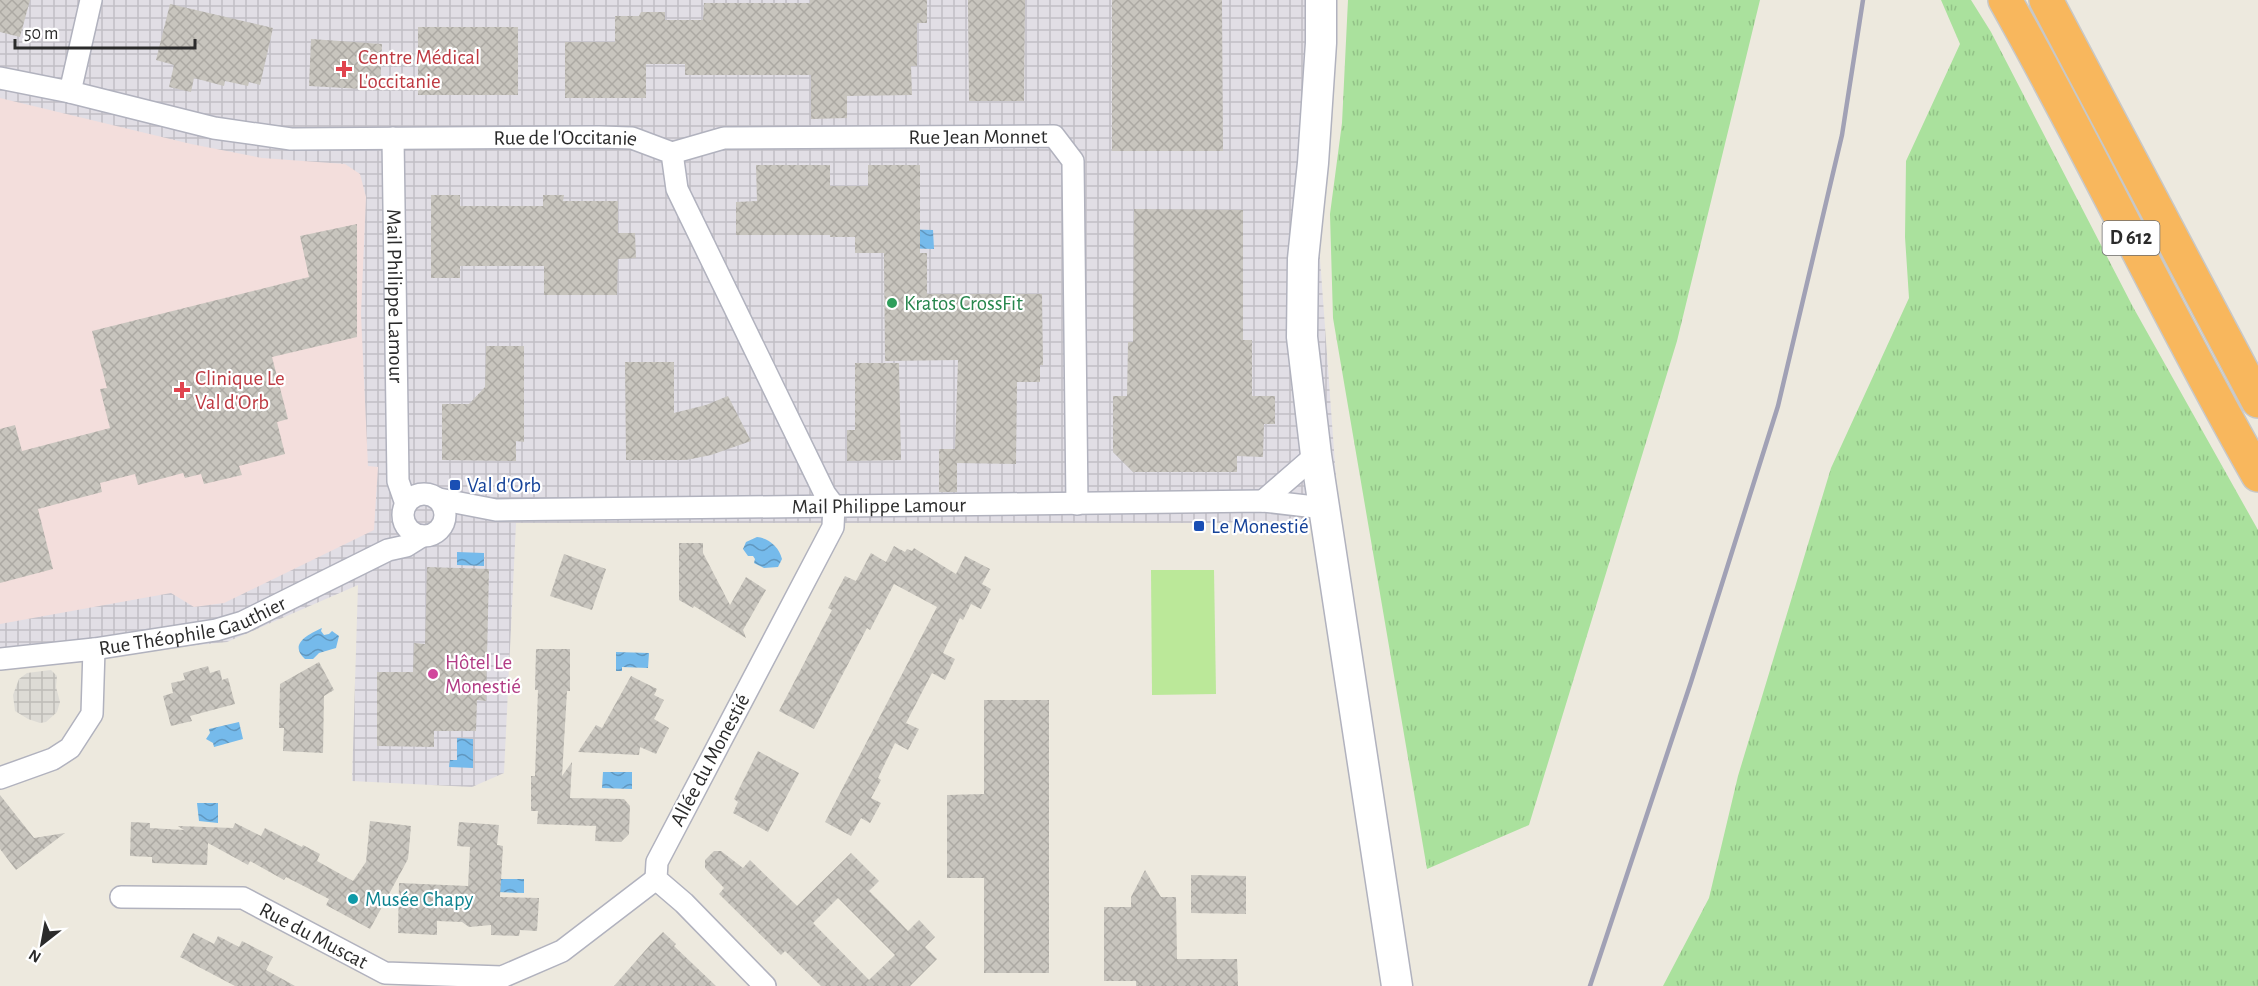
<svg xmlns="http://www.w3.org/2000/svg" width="2258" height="986" viewBox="0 0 2258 986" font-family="'Alegreya Sans',sans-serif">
<defs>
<pattern id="industrial-grid" width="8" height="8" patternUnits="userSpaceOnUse" patternTransform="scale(1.5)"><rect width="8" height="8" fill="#e1dee5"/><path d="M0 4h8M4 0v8" fill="none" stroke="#c1bfc5"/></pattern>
<pattern id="grass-tufts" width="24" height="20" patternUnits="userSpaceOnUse" patternTransform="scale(1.5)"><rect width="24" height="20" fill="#aae19d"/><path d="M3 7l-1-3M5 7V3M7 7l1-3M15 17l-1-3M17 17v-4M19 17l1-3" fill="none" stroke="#92c187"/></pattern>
<pattern id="plaza-grid" width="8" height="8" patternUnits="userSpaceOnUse" patternTransform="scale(1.5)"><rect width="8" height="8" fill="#dddbd5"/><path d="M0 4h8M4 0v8" fill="none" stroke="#bebcb7"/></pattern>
<pattern id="water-waves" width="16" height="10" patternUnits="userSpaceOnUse" patternTransform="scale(1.5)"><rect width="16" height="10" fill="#75baeb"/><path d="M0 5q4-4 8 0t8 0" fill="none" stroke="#6097bf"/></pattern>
<pattern id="building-cross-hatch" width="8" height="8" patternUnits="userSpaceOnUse" patternTransform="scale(1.5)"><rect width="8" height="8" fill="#c8c5be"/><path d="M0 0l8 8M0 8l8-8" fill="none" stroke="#aca9a3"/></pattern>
</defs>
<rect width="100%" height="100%" fill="#ede9de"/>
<path fill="url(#industrial-grid)" d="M0,0H1307L1312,149L1339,519L1215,523H516L504,773L472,787L352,781L358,585L227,642L0,666Z"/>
<path fill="#f3dedc" d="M0,98L191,144L262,158L345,164L360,174L366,197L361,314L368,466L378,467L374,530L224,603L194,607L171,593L0,624Z"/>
<path fill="url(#grass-tufts)" d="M1348,0H1760L1677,341L1529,825L1427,869L1333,318L1330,214L1342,123Z
M1941,0H1971L1991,32L2133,307L2258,530V986H1663L1709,898L1738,776L1831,468L1909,298L1905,237L1906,161L1960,44Z"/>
<path fill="#bbe899" d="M1151,570H1214L1216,694L1152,695Z"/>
<path fill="url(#plaza-grid)" d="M51,670L57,676L56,687L60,702L57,712L46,722L40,723L28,719L15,711L13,695L19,679L27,673Z"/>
<path fill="url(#water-waves)" d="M899,229L933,230L934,249L900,248Z
M757,537C769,538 779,547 782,559L778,567L764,568L754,563L755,559L753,556H748L743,549L746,542Z
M457,552L484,553V566L457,565Z
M322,628L321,631L324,635L329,634L332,631L339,636L336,648L319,653L313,659H305C288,644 309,634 322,628Z
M616,652L649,653L648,668L622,667V671H616Z
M239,722L243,739L214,747L213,743L206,739L210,733L209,729Z
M457,738L473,739V768L449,767L450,760H457Z
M603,772H632V789L602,788Z
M197,803H218V823L199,821Z
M497,879H524V893L497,892Z"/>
<path fill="url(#building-cross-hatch)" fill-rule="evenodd" d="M0,0H30L20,37L0,32Z
M810,0H927V23H917V66H911L912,95L847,96V118L811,119V75H685V64H646V98H565V42H615V16H639L641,12H665V20H703L704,3H810Z
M968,0H1025L1024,101H969Z
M1112,0H1222L1223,151H1112Z
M170,4L273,28L260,85L249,82L248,86L225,81L224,86L194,78L191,92L169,87L174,65L156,60Z
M418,27H518V95H418Z
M311,39L382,44L380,90L309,86Z
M756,165H830V186H868V165H920V253H927V294H1042L1043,365H1040V382H1017L1016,464L957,463V492H939V449H955L958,360L885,361L884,253H855V237H830V235H736V202L757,201Z
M431,195H460V206H543V195H564L563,201H618V233H635L636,258L618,259L617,295H544V266H460V278H431Z
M1134,209L1243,210V340H1252V396H1275V424H1264L1263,457L1237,456V472H1133L1113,452V396H1127L1128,342H1133Z
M357,224V337L272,357L288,419L277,422L285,454L239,466L242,475L204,484L201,474L185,478L183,473L138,485L135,474L100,483L102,492L38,509L53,569L0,583V429L15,425L22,451L110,428L100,389L107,388L92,331L309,277L300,236Z
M486,346H524V442L516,441V461L442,460V404H469L485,387Z
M625,362H674V413L706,405L728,396L751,441L711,455L686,460H626Z
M855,363H899L901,460L847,461V430H855Z
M679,543H703V553L730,605L746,577L766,590L743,630L746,638L694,606L693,608L679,600Z
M894,546L905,552L907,549L912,551L914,548L956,574L965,556L990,569L982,584L991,589L981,609L971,604L963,620L960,618L943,653L955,659L945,680L932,673L906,723L919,729L908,750L895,743L878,778L881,780L871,798L881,803L870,823L861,818L851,836L825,822L937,607L894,584L870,630L867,628L814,729L779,711L832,610L828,608L845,576L856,581L871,553L886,562Z
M564,554L606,569L592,610L550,596Z
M427,567L489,569L486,701L477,700L476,731H434V747L377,746V672H413L414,643L425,644Z
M536,649H570V691H567L562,776L572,762L570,798L624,799L630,806L629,834L621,842L595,841L596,826L537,824L538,811H531V776H535L538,690H535Z
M319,662L334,690L324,696L323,753L283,751L284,728H279L280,684Z
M208,666L210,673L220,670L222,680L228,678L235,704L190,716L192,721L171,726L163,696L173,693L171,683L185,680L183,673Z
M631,676L657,689L654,695L664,700L654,719L669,728L656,754L640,747L639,755L578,752L596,725L602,728Z
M984,700H1049V973H984V878H947V795L984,794Z
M758,751L799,773L768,832L733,813L738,802L734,799Z
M0,795L34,838L65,833L16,870L0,849Z
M370,821L411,826L408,859L370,929L326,905L329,899L286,877L284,880L250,861L248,865L208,843L207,865L152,863V857L130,856L131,822L150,823V828L184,830L178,826L233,828L235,823L261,836L265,828L302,847L303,845L320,854L317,861L353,881L366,862Z
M459,822L499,825L497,845L503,846L500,897L539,898L537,931L520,930L519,936L491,935V925L469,927L462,922L437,921V935L398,933L399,883L468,886L470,847L457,846Z
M714,851H721L743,868L750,860L797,906L851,853L879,881L869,891L889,911L908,931L919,920L935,937L925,947L937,959L910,986H821L785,951L781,955L719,894L724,888L705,868V860ZM838,898L895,955L869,980L813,923Z
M1145,870L1161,897H1176L1177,959H1237L1238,986H1136V981H1104V907H1131V897Z
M1191,875L1246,876V914L1191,913Z
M663,932L676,944L674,946L716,986H614L651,944Z
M193,933L214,944L218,936L239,947L242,941L273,957L266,970L295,986H235L180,957Z"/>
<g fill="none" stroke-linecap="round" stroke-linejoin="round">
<defs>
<g id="street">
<path id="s1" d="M0,78L70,92L214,128L291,139L599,137L632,138L672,153L677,189L825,494L834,506L833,527L657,862L656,879L684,903L765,986"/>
<path d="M70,92L91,0"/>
<path id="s2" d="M393,138L398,481L406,504"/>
<path id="s3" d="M672,153L724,138L1054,136L1073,161L1077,504"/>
<circle cx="424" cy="515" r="21"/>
<path id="s4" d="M439,499L496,510L1263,501L1324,508"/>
<path d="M1263,501L1316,455"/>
<path id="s5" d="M0,659L94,649L216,630L243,622L388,550L406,546L422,536"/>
<path d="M0,778L53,759L70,748L92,714L94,649"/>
<path id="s6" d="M121,897L243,898L385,973L502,977L562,951L656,879"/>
</g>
<path id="secondary" d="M1321,0V43L1313,163L1303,259L1302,337L1316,455L1397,986"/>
<path id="highway" d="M2005,0C2093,156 2169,319 2258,475
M2046,0L2258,401"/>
</defs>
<use href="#street" stroke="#b1b2be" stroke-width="24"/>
<use href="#secondary" stroke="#b1b2be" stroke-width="33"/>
<use href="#highway" stroke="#c8c8c8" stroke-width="36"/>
<use href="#street" stroke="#fff" stroke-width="21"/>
<use href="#secondary" stroke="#fff" stroke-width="30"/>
<use href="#highway" stroke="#f8b75d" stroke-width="33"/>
<path stroke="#a1a1b5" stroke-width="4.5" d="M1590,986L1691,682L1778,406L1842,135L1863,0"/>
</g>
<g fill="#e0444e" stroke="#fff" stroke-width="2">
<path d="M341 60h6v6h6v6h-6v6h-6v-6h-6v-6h6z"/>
<path d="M179 381h6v6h6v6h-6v6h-6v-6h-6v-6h6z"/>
</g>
<circle fill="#2e9e5b" stroke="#fff" stroke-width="2" cx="892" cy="303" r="6"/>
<g fill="#1a4fb4" stroke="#fff" stroke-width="2">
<rect x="449" y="479" width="12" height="12" rx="3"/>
<rect x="1193" y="520" width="12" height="12" rx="3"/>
</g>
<circle fill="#d1479c" stroke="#fff" stroke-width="2" cx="433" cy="674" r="6"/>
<circle fill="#0f9aa8" stroke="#fff" stroke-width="2" cx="353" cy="899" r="6"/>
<g text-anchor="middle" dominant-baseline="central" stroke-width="4.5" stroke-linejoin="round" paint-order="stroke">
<rect fill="#fff" stroke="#6b6b6b" stroke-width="1.5" x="2102.5" y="221" width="57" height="34" rx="4.5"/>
<g font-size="20" font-weight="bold" fill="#2b2b2b">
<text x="2131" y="238">D 612</text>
</g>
<g font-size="21" fill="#be3a42" stroke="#fff" text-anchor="start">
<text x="358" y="57">Centre Médical<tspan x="358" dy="24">L'occitanie</tspan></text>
<text x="195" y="378">Clinique Le<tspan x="195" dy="24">Val d'Orb</tspan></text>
</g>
<g font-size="21" fill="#2b2b2b" stroke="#fff">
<text stroke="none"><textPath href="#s3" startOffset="308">Rue Jean Monnet</textPath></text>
<text stroke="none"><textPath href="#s1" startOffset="572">Rue de l'Occitanie</textPath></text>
<text stroke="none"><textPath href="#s2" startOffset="158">Mail Philippe Lamour</textPath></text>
<text stroke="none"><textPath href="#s4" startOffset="441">Mail Philippe Lamour</textPath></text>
<text stroke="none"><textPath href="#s5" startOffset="196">Rue Théophile Gauthier</textPath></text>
<text transform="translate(710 760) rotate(-62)">Allée du Monestié</text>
<text stroke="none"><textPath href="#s6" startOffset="202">Rue du Muscat</textPath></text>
</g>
<g font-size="21" fill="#27864d" stroke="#fff" text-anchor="start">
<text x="904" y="303">Kratos CrossFit</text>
</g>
<g font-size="21" fill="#164399" stroke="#fff" text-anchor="start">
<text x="467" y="485">Val d'Orb</text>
<text x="1211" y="526">Le Monestié</text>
</g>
<g font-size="21" fill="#b23c85" stroke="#fff" text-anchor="start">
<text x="445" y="662">Hôtel Le<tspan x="445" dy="24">Monestié</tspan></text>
</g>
<g font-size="21" fill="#0d838f" stroke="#fff" text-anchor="start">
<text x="365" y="899">Musée Chapy</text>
</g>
</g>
<g transform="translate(42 944) rotate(211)" stroke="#ffffff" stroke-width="4.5" paint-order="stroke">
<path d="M0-4.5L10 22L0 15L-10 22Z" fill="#2b2b2b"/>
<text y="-9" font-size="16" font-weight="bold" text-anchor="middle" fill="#2b2b2b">N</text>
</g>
<path d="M15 39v9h180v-9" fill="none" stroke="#2b2b2b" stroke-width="3"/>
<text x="24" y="39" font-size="18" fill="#2b2b2b" stroke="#ffffff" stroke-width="4.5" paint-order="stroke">50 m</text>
</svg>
